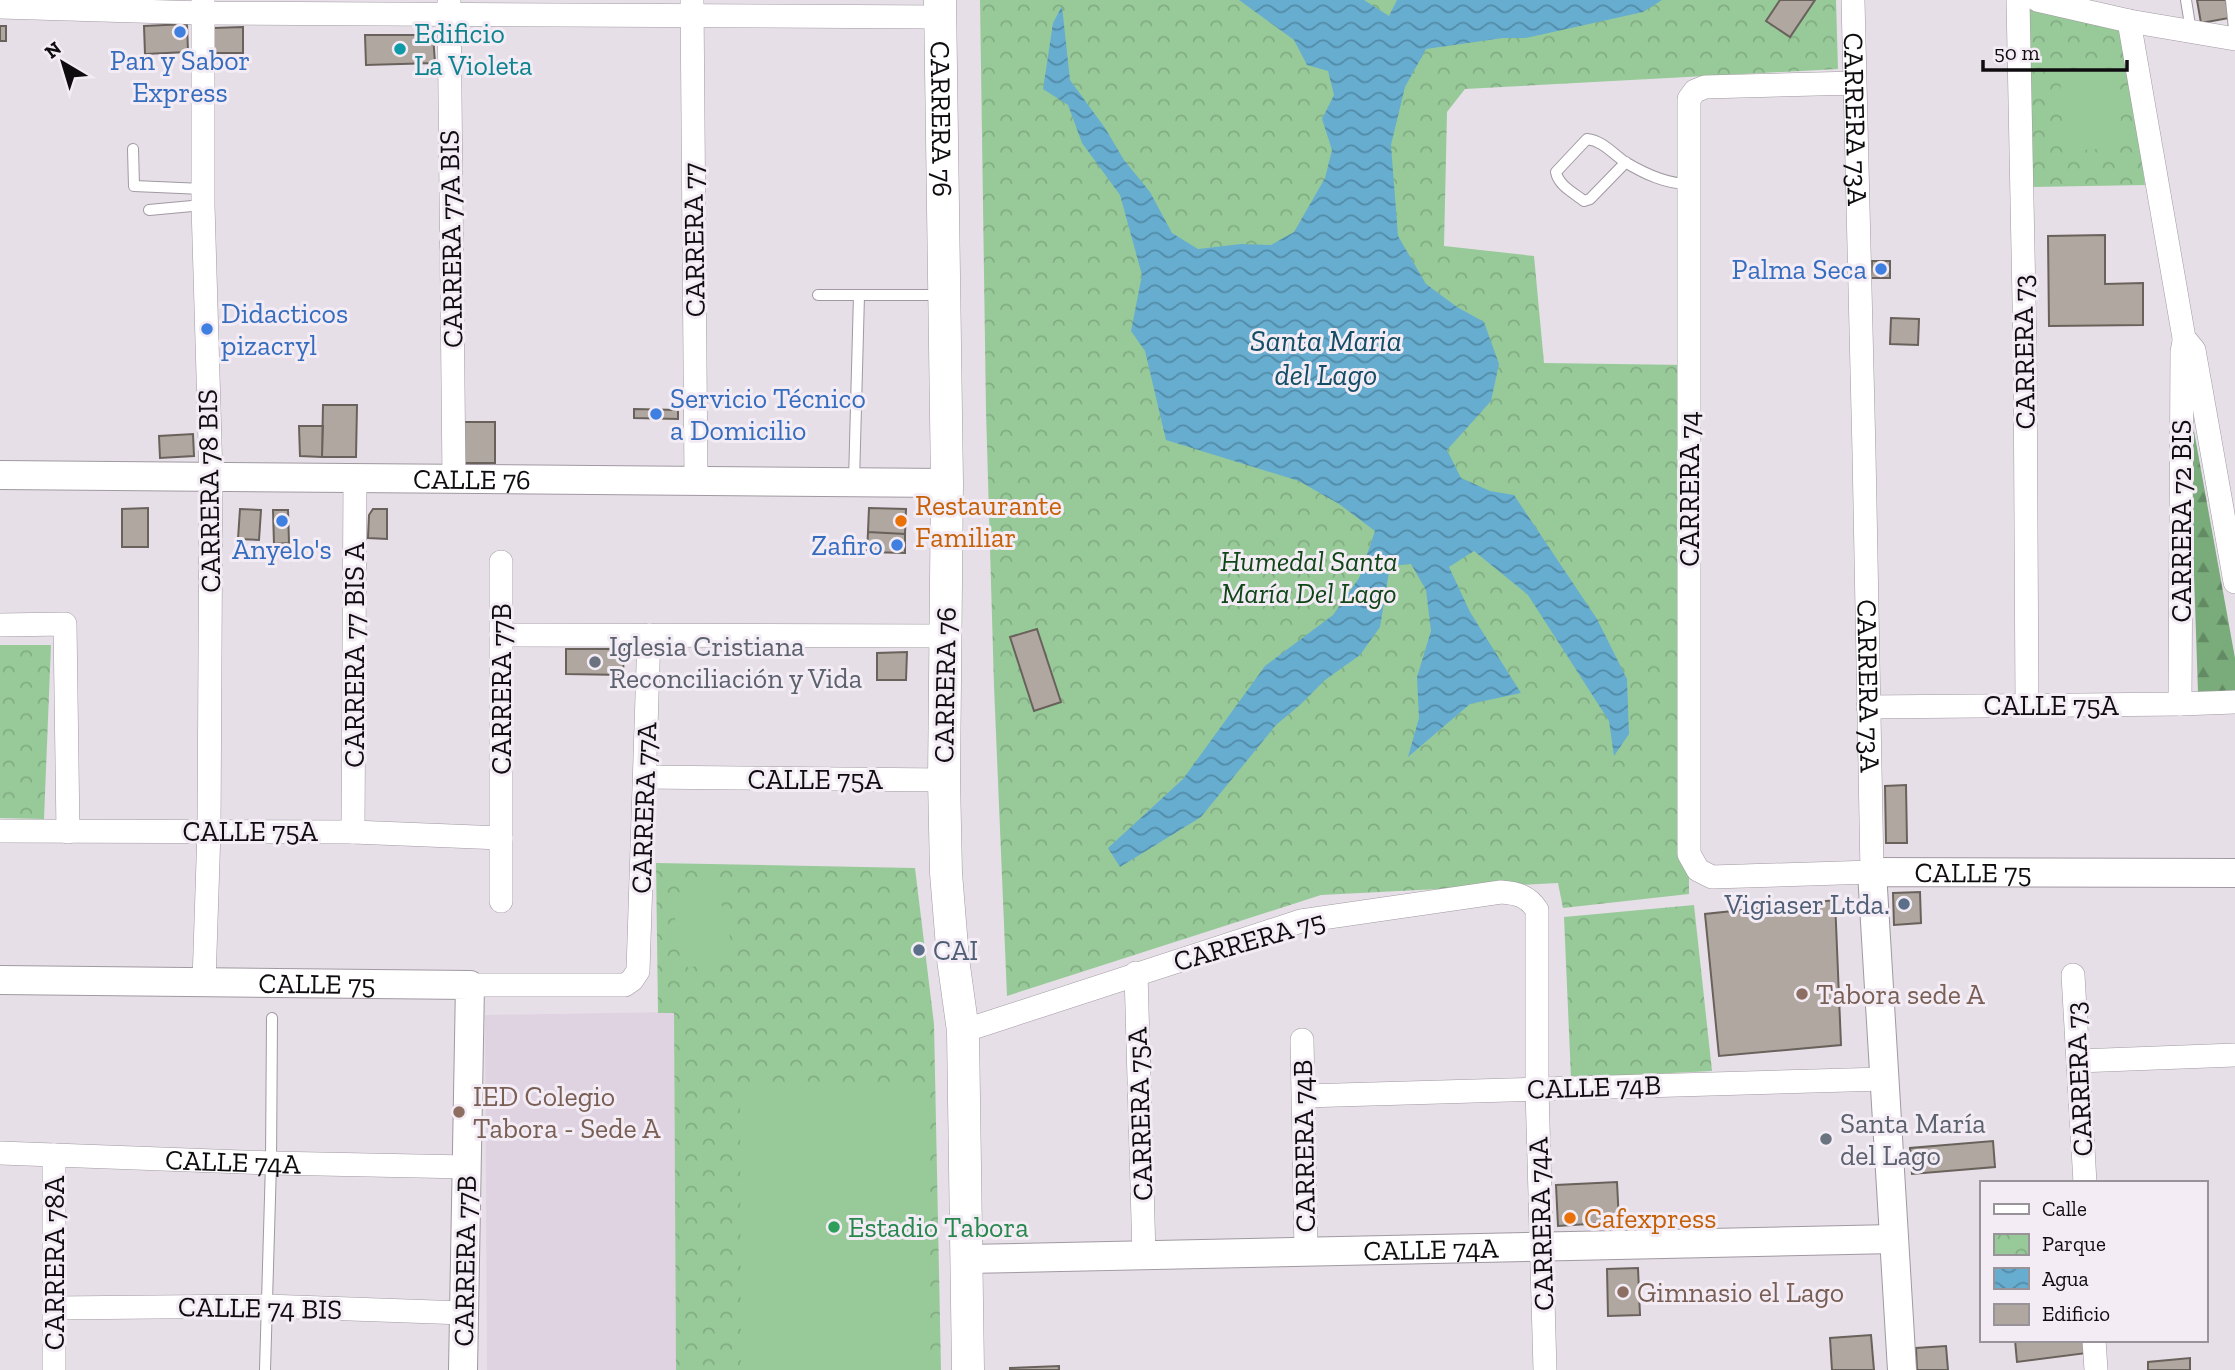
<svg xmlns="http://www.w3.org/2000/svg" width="2235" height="1370" viewBox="0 0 2235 1370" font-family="'Zilla Slab',serif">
<defs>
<pattern id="forest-firs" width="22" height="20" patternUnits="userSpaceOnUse" patternTransform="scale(1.75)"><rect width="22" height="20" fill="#7aab7b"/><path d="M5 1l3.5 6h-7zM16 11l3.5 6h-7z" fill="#628a63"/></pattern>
<pattern id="park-crowns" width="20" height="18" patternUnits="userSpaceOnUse" patternTransform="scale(1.75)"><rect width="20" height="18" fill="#98ca99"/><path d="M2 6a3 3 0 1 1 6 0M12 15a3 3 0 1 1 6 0" fill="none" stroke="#82ac83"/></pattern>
<pattern id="water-waves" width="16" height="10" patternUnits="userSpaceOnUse" patternTransform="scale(1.75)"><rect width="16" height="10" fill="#66add0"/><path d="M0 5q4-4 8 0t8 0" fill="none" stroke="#528ba7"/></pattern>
</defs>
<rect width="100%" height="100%" fill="#e6dfe7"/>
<path fill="#dfd2e1" d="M674,1012L676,1370H487L485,1015Z"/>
<path fill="url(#forest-firs)" d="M2188,398L2235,658V694L2198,692Z"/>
<path fill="url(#park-crowns)" d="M980,0H1836L1838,69L1465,89L1447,112L1444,246L1534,256L1544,363L1688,365L1689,894L1563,908L1558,883L1321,895L1007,996L994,686L986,411Z
M2026,7L2124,26L2145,185L2032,187Z
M0,645H51L44,819L0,818Z
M656,863L915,868L934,1024L941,1370H676L674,1013H658Z
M1694,905L1712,1071L1571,1078L1564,917Z"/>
<path fill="#98ca99" d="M2119,68L2122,148L2063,151L2060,70Z
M716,883L735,956L688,968L669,895Z
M926,1082L929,1370H741L740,1083Z"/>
<path fill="url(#water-waves)" d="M1239,0H1364L1389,16L1397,0H1662L1643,12L1526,38H1503L1426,49L1405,87L1391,145L1398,236L1426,284L1457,307L1484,322L1499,364L1491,401L1447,450L1461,478L1490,491L1514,495L1597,619L1627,679L1629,734L1614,756L1609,721L1528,595L1474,551L1449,567L1470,612L1521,693L1470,704L1408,757L1419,718L1417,677L1431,631L1426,590L1411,564L1390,566L1380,627L1360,655L1325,680L1301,704L1276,725L1201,817L1120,867L1108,848L1183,779L1265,666L1333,615L1359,578L1375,531L1339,504L1299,481L1166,440L1145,351L1131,331L1142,275L1120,195L1082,143L1068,105L1043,89L1053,23L1062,6L1070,80L1105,128L1124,160L1150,192L1172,233L1198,249L1241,244L1271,245L1294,232L1325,178L1332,150L1322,119L1334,95L1328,71L1307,65L1294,40Z"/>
<path fill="#b0a8a0" stroke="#69615b" stroke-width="2" d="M1780,0H1815L1790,37L1766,21Z
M2197,0H2226L2229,18L2201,23Z
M187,24L188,52L145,54L144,26Z
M0,26H6V41H0Z
M243,27V53H213V28Z
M365,35H433L435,63L366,65Z
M2105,235V284L2143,283V325L2049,326L2048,236Z
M1872,261H1890V278H1871Z
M1891,318L1919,319L1918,345L1890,344Z
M323,405H357L356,457H322Z
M634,409L678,410V419L634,418Z
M461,422H495V463H461Z
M299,426H323L322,457L300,456Z
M193,434L194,456L160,458L159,436Z
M148,508V547H122V509Z
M869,508L906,509L905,534L868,532Z
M240,509L261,510L259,540L238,539Z
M373,509H387V539L368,538L369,515Z
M273,510H288L289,543L274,544Z
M868,532L905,534V553L867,552Z
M1037,629L1061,702L1034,711L1010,637Z
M566,649H624L623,675L566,674Z
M907,652L906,680H877V653Z
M1906,785L1907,843H1886L1885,786Z
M1920,892L1921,923L1894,925L1893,893Z
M1835,900L1841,1045L1719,1056L1705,914Z
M1993,1141L1995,1167L1912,1174L1910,1148Z
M1617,1182L1619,1222L1558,1226L1556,1185Z
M1638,1268L1640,1315L1608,1316L1607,1269Z
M1871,1335L1874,1370H1832L1830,1338Z
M2015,1340H2086L2087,1353L2017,1362Z
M1946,1346L1948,1370H1917L1916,1348Z
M2190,1358V1370H2148V1362Z
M1059,1366V1370H1010V1368Z"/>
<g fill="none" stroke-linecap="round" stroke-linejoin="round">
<defs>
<path id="service" d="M2186,0L2191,31
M2231,0L2235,39
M133,149L134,186L203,189
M1626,162L1590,199L1584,201C1574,193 1558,185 1556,172L1587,139C1603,141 1612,153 1625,162C1645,174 1666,184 1689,184
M149,210L203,205
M818,295H941
M854,481L859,295
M265,1370L271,1163L272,1018"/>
<g id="minor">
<path d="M203,0V205L211,477L209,830L204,982"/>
<path d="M449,0L454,479"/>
<path d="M692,0L696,481"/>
<path id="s1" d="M1853,0C1860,291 1868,581 1872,872L1712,877L1698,870L1689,854V99L1695,91L1705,87L1855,83"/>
<path d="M2018,0L2025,350L2027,705"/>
<path d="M2037,0L2129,21L2235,39"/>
<path d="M0,7L203,13L941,17"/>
<path d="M2129,21L2184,338L2194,350L2235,582"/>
<path d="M0,625L65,624L68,832"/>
<path d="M501,635L946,636"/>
<path d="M2180,704L2182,352L2184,341"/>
<path d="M1868,707L2180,704L2235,702"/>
<path d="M645,777L944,780"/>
<path d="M0,831L353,832L501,838"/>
<path d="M353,832L355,478"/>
<path d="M501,901V562"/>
<path d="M1136,973L1144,1255"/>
<path d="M2073,975L2085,1183"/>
<path d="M470,985H625L632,980L638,971L649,635"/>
<path d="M963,1031L1301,921L1501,892C1517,893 1528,896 1537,910V1089L1545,1370"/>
<path d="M1302,1040L1306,1252"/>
<path d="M2078,1061L2235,1055"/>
<path d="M1304,1096L1884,1079"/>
<path id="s2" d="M0,1153L271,1163L467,1167"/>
<path d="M54,1155V1370"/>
<path d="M56,1308L266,1306L464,1313"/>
<path d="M2094,1340L2096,1370"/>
</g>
<g id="tertiary">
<path id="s3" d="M0,475L947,483"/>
<path id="s4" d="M0,980L470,985L463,1370"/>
<path id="s5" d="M967,1259L1894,1239"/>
<path id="s6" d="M1902,1370L1872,872L2235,873"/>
</g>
<g id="secondary">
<path id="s7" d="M940,0L947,483L944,780L946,873L953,959L963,1031L968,1370"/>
</g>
</defs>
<use href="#service" stroke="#a099a1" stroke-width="12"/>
<use href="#minor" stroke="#a099a1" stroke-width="24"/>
<use href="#tertiary" stroke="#a099a1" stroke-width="30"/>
<use href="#secondary" stroke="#a099a1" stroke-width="33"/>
<use href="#service" stroke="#fff" stroke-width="10"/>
<use href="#minor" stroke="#fff" stroke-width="23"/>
<use href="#tertiary" stroke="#fff" stroke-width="28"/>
<use href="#secondary" stroke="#fff" stroke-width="32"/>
</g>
<g fill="#3f7fe0" stroke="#f3ecf5" stroke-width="2.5">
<circle cx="180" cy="32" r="7"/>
<circle cx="1881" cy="269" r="7"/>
<circle cx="207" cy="329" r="7"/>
<circle cx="656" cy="414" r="7"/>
<circle cx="282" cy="521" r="7"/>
<circle cx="897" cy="545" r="7"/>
</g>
<circle fill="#0f9aa8" stroke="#f3ecf5" stroke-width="2.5" cx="400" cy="49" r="7"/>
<g fill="#e8710a" stroke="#f3ecf5" stroke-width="2.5">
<circle cx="901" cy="521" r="7"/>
<circle cx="1570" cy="1218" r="7"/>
</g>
<g fill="#6b7280" stroke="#f3ecf5" stroke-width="2.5">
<circle cx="595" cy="662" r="7"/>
<circle cx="1826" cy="1139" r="7"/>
</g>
<g fill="#5c6f8a" stroke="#f3ecf5" stroke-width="2.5">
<circle cx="1904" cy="904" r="7"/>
<circle cx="919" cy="950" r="7"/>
</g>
<g fill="#8d6e63" stroke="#f3ecf5" stroke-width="2.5">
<circle cx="1802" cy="994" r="7"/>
<circle cx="459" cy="1112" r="7"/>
<circle cx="1623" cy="1292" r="7"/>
</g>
<circle fill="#2e9e5b" stroke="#f3ecf5" stroke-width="2.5" cx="834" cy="1227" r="7"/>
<g text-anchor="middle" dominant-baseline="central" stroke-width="6" stroke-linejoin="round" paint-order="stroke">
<g font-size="28" fill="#0d838f" stroke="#f3ecf5" text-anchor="start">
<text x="414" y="33">Edificio<tspan x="414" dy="32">La Violeta</tspan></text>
</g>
<g font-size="28" fill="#366cbe" stroke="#f3ecf5">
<text x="180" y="60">Pan y Sabor<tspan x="180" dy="32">Express</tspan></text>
<text x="1867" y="269" text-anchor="end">Palma Seca</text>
<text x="221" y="313" text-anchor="start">Didacticos<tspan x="221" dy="32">pizacryl</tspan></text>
<text x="670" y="398" text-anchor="start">Servicio Técnico<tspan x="670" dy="32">a Domicilio</tspan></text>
<text x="883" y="545" text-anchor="end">Zafiro</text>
<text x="282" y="549">Anyelo's</text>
</g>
<g font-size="28" fill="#0f0c0f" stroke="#f3ecf5">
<text stroke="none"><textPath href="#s7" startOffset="119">CARRERA 76</textPath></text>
<text stroke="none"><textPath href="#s1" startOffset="119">CARRERA 73A</textPath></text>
<text transform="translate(451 239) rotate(-91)">CARRERA 77A BIS</text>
<text transform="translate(694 240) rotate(-91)">CARRERA 77</text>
<text transform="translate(2024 352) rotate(-91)">CARRERA 73</text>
<text stroke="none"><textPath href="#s3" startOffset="472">CALLE 76</textPath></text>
<text transform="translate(1689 489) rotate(-90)">CARRERA 74</text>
<text transform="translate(209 491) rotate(-91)">CARRERA 78 BIS</text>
<text transform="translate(2181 521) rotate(-90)">CARRERA 72 BIS</text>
<text transform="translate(354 655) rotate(-90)">CARRERA 77 BIS A</text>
<text transform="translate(945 685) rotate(-89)">CARRERA 76</text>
<text stroke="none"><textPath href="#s1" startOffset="686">CARRERA 73A</textPath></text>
<text transform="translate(501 689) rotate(-90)">CARRERA 77B</text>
<text x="2051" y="705">CALLE 75A</text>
<text x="815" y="779">CALLE 75A</text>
<text transform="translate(644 808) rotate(-88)">CARRERA 77A</text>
<text x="250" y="831">CALLE 75A</text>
<text stroke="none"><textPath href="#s6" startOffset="600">CALLE 75</textPath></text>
<text transform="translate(1249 941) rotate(-16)">CARRERA 75</text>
<text stroke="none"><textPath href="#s4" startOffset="317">CALLE 75</textPath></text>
<text transform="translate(2079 1079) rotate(-93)">CARRERA 73</text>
<text transform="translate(1594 1087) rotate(-2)">CALLE 74B</text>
<text transform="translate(1140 1114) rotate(-92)">CARRERA 75A</text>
<text transform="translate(1304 1146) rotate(-91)">CARRERA 74B</text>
<text stroke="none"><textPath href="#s2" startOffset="233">CALLE 74A</textPath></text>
<text transform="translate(1541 1224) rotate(-92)">CARRERA 74A</text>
<text stroke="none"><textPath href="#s5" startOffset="464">CALLE 74A</textPath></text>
<text transform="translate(465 1261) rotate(-89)">CARRERA 77B</text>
<text transform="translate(54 1263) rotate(-90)">CARRERA 78A</text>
<text transform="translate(260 1308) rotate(1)">CALLE 74 BIS</text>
</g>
<g font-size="28" fill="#c56008" stroke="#f3ecf5" text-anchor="start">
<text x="915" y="505">Restaurante<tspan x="915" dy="32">Familiar</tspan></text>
<text x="1584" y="1218">Cafexpress</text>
</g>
<g font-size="28" font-style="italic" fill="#0f4517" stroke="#f3ecf5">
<text x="1309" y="561">Humedal Santa<tspan x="1309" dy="32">María Del Lago</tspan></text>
</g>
<g font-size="28" fill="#5b616d" stroke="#f3ecf5" text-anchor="start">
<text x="609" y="646">Iglesia Cristiana<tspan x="609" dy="32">Reconciliación y Vida</tspan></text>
<text x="1840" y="1123">Santa María<tspan x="1840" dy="32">del Lago</tspan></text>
</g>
<g font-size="28" fill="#4e5e75" stroke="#f3ecf5" text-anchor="end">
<text x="1890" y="904">Vigiaser Ltda.</text>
<text x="933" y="950" text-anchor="start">CAI</text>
</g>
<g font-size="28" fill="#785e54" stroke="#f3ecf5" text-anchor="start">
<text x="1816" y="994">Tabora sede A</text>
<text x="473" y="1096">IED Colegio<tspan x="473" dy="32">Tabora - Sede A</tspan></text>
<text x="1637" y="1292">Gimnasio el Lago</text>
</g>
<g font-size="28" fill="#27864d" stroke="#f3ecf5" text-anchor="start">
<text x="848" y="1227">Estadio Tabora</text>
</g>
<g font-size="30" font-style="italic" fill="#144e66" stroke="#f3ecf5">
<text x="1326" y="341">Santa Maria<tspan x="1326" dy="34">del Lago</tspan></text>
</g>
</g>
<rect x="1980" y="1181" width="228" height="161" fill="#f3ecf5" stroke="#989299" stroke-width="2"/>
<rect x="1994" y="1204" width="35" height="10" fill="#ffffff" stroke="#989299" stroke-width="2"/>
<text x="2042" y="1216" font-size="21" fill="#0f0c0f">Calle</text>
<rect x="1994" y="1234" width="35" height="21" fill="url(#park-crowns)" stroke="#989299" stroke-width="2"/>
<text x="2042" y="1251" font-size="21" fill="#0f0c0f">Parque</text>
<rect x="1994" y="1268" width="35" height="21" fill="url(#water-waves)" stroke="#989299" stroke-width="2"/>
<text x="2042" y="1286" font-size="21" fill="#0f0c0f">Agua</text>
<rect x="1994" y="1304" width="35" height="21" fill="#b0a8a0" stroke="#989299" stroke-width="2"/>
<text x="2042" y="1321" font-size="21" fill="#0f0c0f">Edificio</text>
<g transform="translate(63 63) rotate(322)" stroke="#f3ecf5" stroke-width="5" paint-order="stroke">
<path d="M0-5L12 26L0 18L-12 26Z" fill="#0f0c0f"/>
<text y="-10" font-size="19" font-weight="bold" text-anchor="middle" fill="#0f0c0f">N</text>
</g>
<path d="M1983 60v10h144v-10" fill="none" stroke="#0f0c0f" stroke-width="3.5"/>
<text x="1994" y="60" font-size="21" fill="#0f0c0f" stroke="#f3ecf5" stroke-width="5" paint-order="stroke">50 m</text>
</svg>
